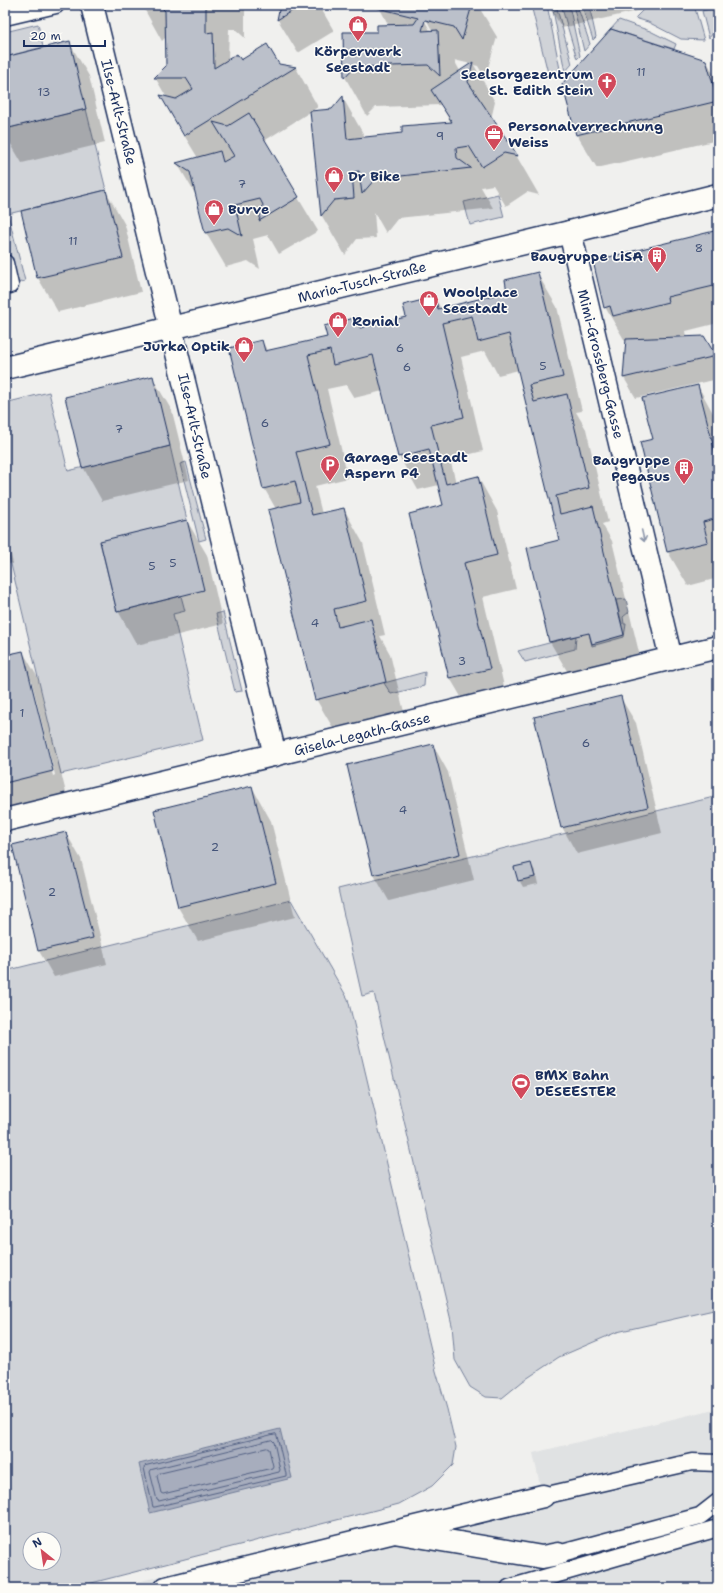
<svg xmlns="http://www.w3.org/2000/svg" width="723" height="1593" viewBox="0 0 723 1593" font-family="'Shantell Sans',sans-serif">
<rect width="100%" height="100%" fill="#f0f0ee"/>
<filter id="ink" filterUnits="userSpaceOnUse"><feTurbulence type="fractalNoise" baseFrequency=".025" numOctaves="2"/><feDisplacementMap in="SourceGraphic" scale="8" xChannelSelector="R" yChannelSelector="G"/><feConvolveMatrix kernelMatrix="1 2 1 2 8 2 1 2 1" color-interpolation-filters="sRGB"/></filter>
<g filter="url(#ink)">
<path fill="#e0e2e3" d="M718,1408V1588H112L540,1485L533,1453Z"/>
<path fill="#d0d3d8" stroke="#76819b" fill-rule="evenodd" d="M531,5H547L561,74L549,77Z
M552,5H556L572,64L565,72Z
M561,5H569L580,56L577,59Z
M573,5H577L590,44L584,51Z
M582,5H589L596,37L593,40Z
M648,5H675L679,10L694,5L704,40L681,39L648,22L635,18Z
M713,5H718V27L709,38L702,11L713,8Z
M619,20L650,31L676,44L674,49L611,29Z
M38,24L43,47L5,57V32Z
M86,109L106,190L8,214L25,281L17,283L5,234V129Z
M498,194L504,217L470,225L464,202Z
M49,392L68,471L170,446L187,520L100,542L117,612L181,596L185,611L173,614L203,740L61,774L5,539V403Z
M186,462L206,539L199,541L180,464Z
M626,599L629,612L623,617L624,624H626L624,637L592,646L589,633L622,624L616,600Z
M223,612L242,691L235,692L216,614Z
M576,636L575,649L525,662L518,651Z
M425,672L424,686L391,694L384,683Z
M718,796V1309L617,1332L559,1357L523,1381L502,1398L486,1397L470,1387L455,1360L452,1325L374,993L362,996L338,889Z
M291,900L348,999L436,1371L447,1409L456,1447L453,1465L432,1486L399,1504L72,1588H5V971ZM30,1539H54V1563H30Z"/>
<path fill="#a7adbd" stroke="#6f7b97" d="M280,1429L292,1478L150,1513L139,1464Z"/>
<path fill="#0003" fill-rule="evenodd" d="M5,5H49L5,15Z
M142,5H245V38L235,29H229L228,60L278,65L296,68L318,107L264,141L318,231L279,254L268,235L253,239L260,269L248,261L226,267L206,233L197,197L177,163L198,158L184,135L167,98L156,79L167,67L166,37L162,41Z
M278,5H319L334,31L298,53L278,20L280,8Z
M326,5H331L328,9Z
M379,5H489L480,9L497,37L485,78L478,66L474,65L495,102L491,119L517,157L539,195L527,192L506,206L493,185L481,187L493,208L398,218L386,233L374,212L376,238L357,239L345,255L322,216L311,112L332,110L343,98L365,137L404,134L451,123L441,105L376,107L367,116L345,77L378,33L389,26L379,7ZM424,15L433,32H431L422,16ZM454,60L471,64L460,71Z
M548,5H664L562,28Z
M69,42L89,76L105,143L22,163L5,134V58Z
M706,60L718,82V140L597,168L577,135Z
M106,191L125,225L141,292L58,312L38,278L22,211Z
M718,231V323L686,331L687,337H704L718,361V379L636,398L624,378L627,341H625L605,307Z
M537,273L557,307L582,411L576,412L586,429L608,522L602,524L612,541L643,669L570,676L550,642L528,548L561,540L519,370L498,375L485,351L461,357L483,451L450,459L456,483L478,477L497,511L516,589L483,597L508,703L470,712L450,678L411,514L444,506L439,485L418,490L399,456L383,391L354,398L346,385L327,389L348,478L315,486L322,514L344,509L363,543L385,635L380,636L390,654L405,716L336,733L316,699L276,509L264,488L262,341L268,352L328,337L357,319L363,328L407,317L435,298L441,309L508,293Z
M152,377L172,411L189,480L102,501L83,467Z
M698,386L718,422V578L688,586L668,552L654,440Z
M187,521L207,555L223,624L137,645L118,611Z
M5,530L13,563L5,565Z
M23,652L38,678L67,797L5,813V656ZM29,679H31L55,775L53,776Z
M620,697L636,723L662,833L577,854L562,827Z
M433,745L448,772L474,880L389,901L374,875Z
M252,787L271,821L295,917L198,941L178,907L155,811Z
M66,833L81,859L107,964L54,977L39,951Z
M531,864L535,871L538,884L523,887L519,880Z"/>
<g fill="none" stroke-linecap="round" stroke-linejoin="round">
<path stroke="#536184" stroke-width="1" d="M276,1434L277,1436L286,1474V1476L155,1507H153L144,1468L145,1466Z
M272,1440L274,1442L280,1470L279,1472L159,1501L157,1500L150,1472L151,1470Z
M267,1448L269,1449L273,1466L272,1468L163,1494L161,1493L157,1476L158,1474Z"/>
</g>
<path fill="#bbc0ca" stroke="#1b2f5e" d="M159,5H206V33L213,32L214,68L237,54L241,60L267,44L279,64L296,67L184,136L160,95L176,99L193,89L186,78H154L166,66L165,11Z
M280,5H301L277,20Z
M378,5H472L462,40L454,27L425,20L422,31L438,30L440,76L428,65L354,67L344,78L343,32H377V25L414,24L418,18L378,8Z
M611,29L706,60L718,101L576,135L562,84Z
M70,41L86,109L5,129V57Z
M473,62L468,82L518,156L504,153L482,167L469,146L456,148L457,158L471,168L375,179L362,194L359,171L352,172L354,198L334,200L321,216L310,111L332,109L343,96L347,139L402,133V126L452,122L431,90Z
M249,113L299,197L259,221L263,205L260,199L235,205L242,236L228,228L205,233L190,172L176,163L220,151L223,162L234,156L213,122L228,126Z
M106,190L123,258L37,278L21,211Z
M718,230V285L667,297L668,302L613,316L610,306L604,308L593,261Z
M538,272L563,377L529,385L534,402L567,394L589,488L556,496L560,514L593,506L624,635L592,644L589,633L549,642L527,548L559,540L509,334L478,342L472,316L442,323L464,417L431,425L446,484L478,476L497,555L464,563L490,669L449,678L409,514L443,505L429,449L398,457L373,355L333,365L330,350L308,355L330,444L296,452L312,515L344,508L367,601L334,609L338,627L371,619L386,682L315,700L268,510L300,502L295,481L263,489L229,348L262,340L265,351L327,337L324,326L358,317L360,328L406,317L403,305L435,297L438,309L507,292L505,280Z
M704,336L716,356L623,378L626,339Z
M153,376L170,446L82,468L65,397Z
M698,385L718,464V505H716L718,518L703,522L708,542L667,552L640,442L653,439L642,398Z
M187,520L204,590L117,612L100,541Z
M23,651L53,771L5,783V655Z
M621,696L648,807L561,828L534,717Z
M433,744L460,854L373,875L347,765Z
M252,786L276,883L178,907L154,810Z
M66,832L93,938L38,951L12,845Z
M531,863L535,877L518,881L514,867Z"/>
<g fill="none" stroke-linecap="round" stroke-linejoin="round">
<defs>
<path id="lane" d="M5,17L56,5
M5,263L10,285
M543,1496L692,1462L718,1463
M558,1554L700,1516L718,1502
M509,1588L718,1528"/>
<path id="street" d="M92,5L275,755
M570,232L671,659
M5,820L718,647
M403,1530L543,1496
M166,1588L394,1532L542,1557L558,1554"/>
<path id="secondary" d="M5,368L570,232L718,195"/>
</defs>
<use href="#lane" stroke="#1b2f5e" stroke-width="19"/>
<use href="#street" stroke="#1b2f5e" stroke-width="25"/>
<use href="#secondary" stroke="#1b2f5e" stroke-width="25"/>
<use href="#lane" stroke="#fdfcf7" stroke-width="16"/>
<use href="#street" stroke="#fdfcf7" stroke-width="22"/>
<use href="#secondary" stroke="#fdfcf7" stroke-width="22"/>
</g>
<defs><path id="oneway-shaft" d="M-6 0H5M1.5-3L5.5 0L1.5 3" fill="none" stroke-width="1.6" stroke-linecap="round" stroke-linejoin="round"/></defs>
<use stroke="#8c96aa" href="#oneway-shaft" transform="translate(643 536) rotate(77)"/>
</g>
<defs>
<symbol id="shop-pin" viewBox="-11 -11 22 30"><path d="M0 17L-7.5 6A9.5 9.5 0 1 1 7.5 6Z" fill="#d1495b" stroke="#fdfcf7"/><path d="M-5-2.5h2.3a2.7 3.5 0 0 1 5.4 0H5L5.5 6h-11ZM-1.5-2.5h3a1.5 2.3 0 0 0-3 0Z" fill="#fff"/></symbol>
<symbol id="church-pin" viewBox="-11 -11 22 30"><path d="M0 17L-7.5 6A9.5 9.5 0 1 1 7.5 6Z" fill="#d1495b" stroke="#fdfcf7"/><path d="M-1.2-6h2.4v3.5h3.3v2.4h-3.3V6h-2.4V-.1h-3.3v-2.4h3.3Z" fill="#fff"/></symbol>
<symbol id="office-pin" viewBox="-11 -11 22 30"><path d="M0 17L-7.5 6A9.5 9.5 0 1 1 7.5 6Z" fill="#d1495b" stroke="#fdfcf7"/><path d="M-6-3h4V-5.5h4V-3h4V5H-6ZM-1-4.5V-3h2v-1.5ZM-6 0V1H6V0Z" fill="#fff"/></symbol>
<symbol id="building-pin" viewBox="-11 -11 22 30"><path d="M0 17L-7.5 6A9.5 9.5 0 1 1 7.5 6Z" fill="#d1495b" stroke="#fdfcf7"/><path d="M-4-6H4V6H1V3H-1V6H-4ZM-2.5-4.3h1.7v1.8h-1.7ZM.8-4.3h1.7v1.8H.8ZM-2.5-1h1.7V.8h-1.7ZM.8-1h1.7V.8H.8Z" fill="#fff"/></symbol>
<symbol id="parking-pin" viewBox="-11 -11 22 30"><path d="M0 17L-7.5 6A9.5 9.5 0 1 1 7.5 6Z" fill="#d1495b" stroke="#fdfcf7"/><path d="M-3.5-5.5H1a3.5 3.5 0 0 1 0 7H-1V5.5H-3.5ZM-1-3.4V-.6H.8a1.4 1.4 0 0 0 0-2.8Z" fill="#fff"/></symbol>
<symbol id="stadium-pin" viewBox="-11 -11 22 30"><path d="M0 17L-7.5 6A9.5 9.5 0 1 1 7.5 6Z" fill="#d1495b" stroke="#fdfcf7"/><path d="M0-5a6.5 5 0 1 0 0 10a6.5 5 0 1 0 0-10ZM-3.5-1.8h7v3.6h-7Z" fill="#fff"/></symbol>
</defs>
<g fill-rule="evenodd">
<use href="#shop-pin" x="347" y="14" width="22" height="30"/>
<use href="#church-pin" x="596" y="71" width="22" height="30"/>
<use href="#office-pin" x="483" y="123" width="22" height="30"/>
<use href="#shop-pin" x="323" y="165" width="22" height="30"/>
<use href="#shop-pin" x="203" y="198" width="22" height="30"/>
<use href="#building-pin" x="646" y="245" width="22" height="30"/>
<use href="#shop-pin" x="418" y="289" width="22" height="30"/>
<use href="#shop-pin" x="327" y="310" width="22" height="30"/>
<use href="#shop-pin" x="233" y="335" width="22" height="30"/>
<use href="#parking-pin" x="319" y="454" width="22" height="30"/>
<use href="#building-pin" x="673" y="457" width="22" height="30"/>
<use href="#stadium-pin" x="510" y="1072" width="22" height="30"/>
</g>
<g text-anchor="middle" dominant-baseline="central" stroke-width="3" stroke-linejoin="round" paint-order="stroke">
<g font-size="12" fill="#435379">
<text x="641" y="72">11</text>
<text x="44" y="92">13</text>
<text x="440" y="136">9</text>
<text x="242" y="184">7</text>
<text x="73" y="241">11</text>
<text x="699" y="248">8</text>
<text x="400" y="348">6</text>
<text x="543" y="366">5</text>
<text x="407" y="367">6</text>
<text x="265" y="423">6</text>
<text x="119" y="429">7</text>
<text x="173" y="563">5</text>
<text x="152" y="566">5</text>
<text x="315" y="623">4</text>
<text x="462" y="661">3</text>
<text x="22" y="713">1</text>
<text x="586" y="743">6</text>
<text x="403" y="810">4</text>
<text x="215" y="847">2</text>
<text x="52" y="892">2</text>
</g>
<g font-size="14" font-weight="bold" fill="#1b2f5e" stroke="#fdfcf7" text-anchor="start">
<text x="358" y="51" text-anchor="middle">Körperwerk<tspan x="358" dy="16">Seestadt</tspan></text>
<text x="593" y="74" text-anchor="end">Seelsorgezentrum<tspan x="593" dy="16">St. Edith Stein</tspan></text>
<text x="508" y="126">Personalverrechnung<tspan x="508" dy="16">Weiss</tspan></text>
<text x="348" y="176">Dr Bike</text>
<text x="228" y="209">Burve</text>
<text x="643" y="256" text-anchor="end">Baugruppe LiSA</text>
<text x="443" y="292">Woolplace<tspan x="443" dy="16">Seestadt</tspan></text>
<text x="352" y="321">Ronial</text>
<text x="230" y="346" text-anchor="end">Jurka Optik</text>
<text x="344" y="457">Garage Seestadt<tspan x="344" dy="16">Aspern P4</tspan></text>
<text x="670" y="460" text-anchor="end">Baugruppe<tspan x="670" dy="16">Pegasus</tspan></text>
<text x="535" y="1075">BMX Bahn<tspan x="535" dy="16">DESEESTER</tspan></text>
</g>
<g font-size="14" fill="#1b2f5e" stroke="#fdfcf7">
<text transform="translate(119 112) rotate(76)">Ilse-Arlt-Straße</text>
<text transform="translate(362 282) rotate(-14)">Maria-Tusch-Straße</text>
<text transform="translate(601 364) rotate(76)">Mimi-Grossberg-Gasse</text>
<text transform="translate(195 426) rotate(77)">Ilse-Arlt-Straße</text>
<text transform="translate(362 734) rotate(-14)">Gisela-Legath-Gasse</text>
</g>
</g>
<rect width="723" height="1593" fill="none" stroke="#fdfcf7" stroke-width="20"/>
<rect x="10" y="10" width="703" height="1573" fill="none" stroke="#1b2f5e" stroke-width="1.5" filter="url(#ink)"/>
<g transform="translate(42 1551) rotate(330)"><circle r="19" fill="#fdfcf7" stroke="#a3aaba"/>
<path d="M0-3L7 15L0 10L-7 15Z" fill="#d1495b"/>
<text y="-6" font-size="11" font-weight="bold" text-anchor="middle" fill="#1b2f5e">N</text>
</g>
<path d="M24 40v6h81v-6" fill="none" stroke="#1b2f5e" stroke-width="2"/>
<text x="30" y="40" font-size="12" fill="#1b2f5e" stroke="#fdfcf7" stroke-width="3" paint-order="stroke">20 m</text>
</svg>
